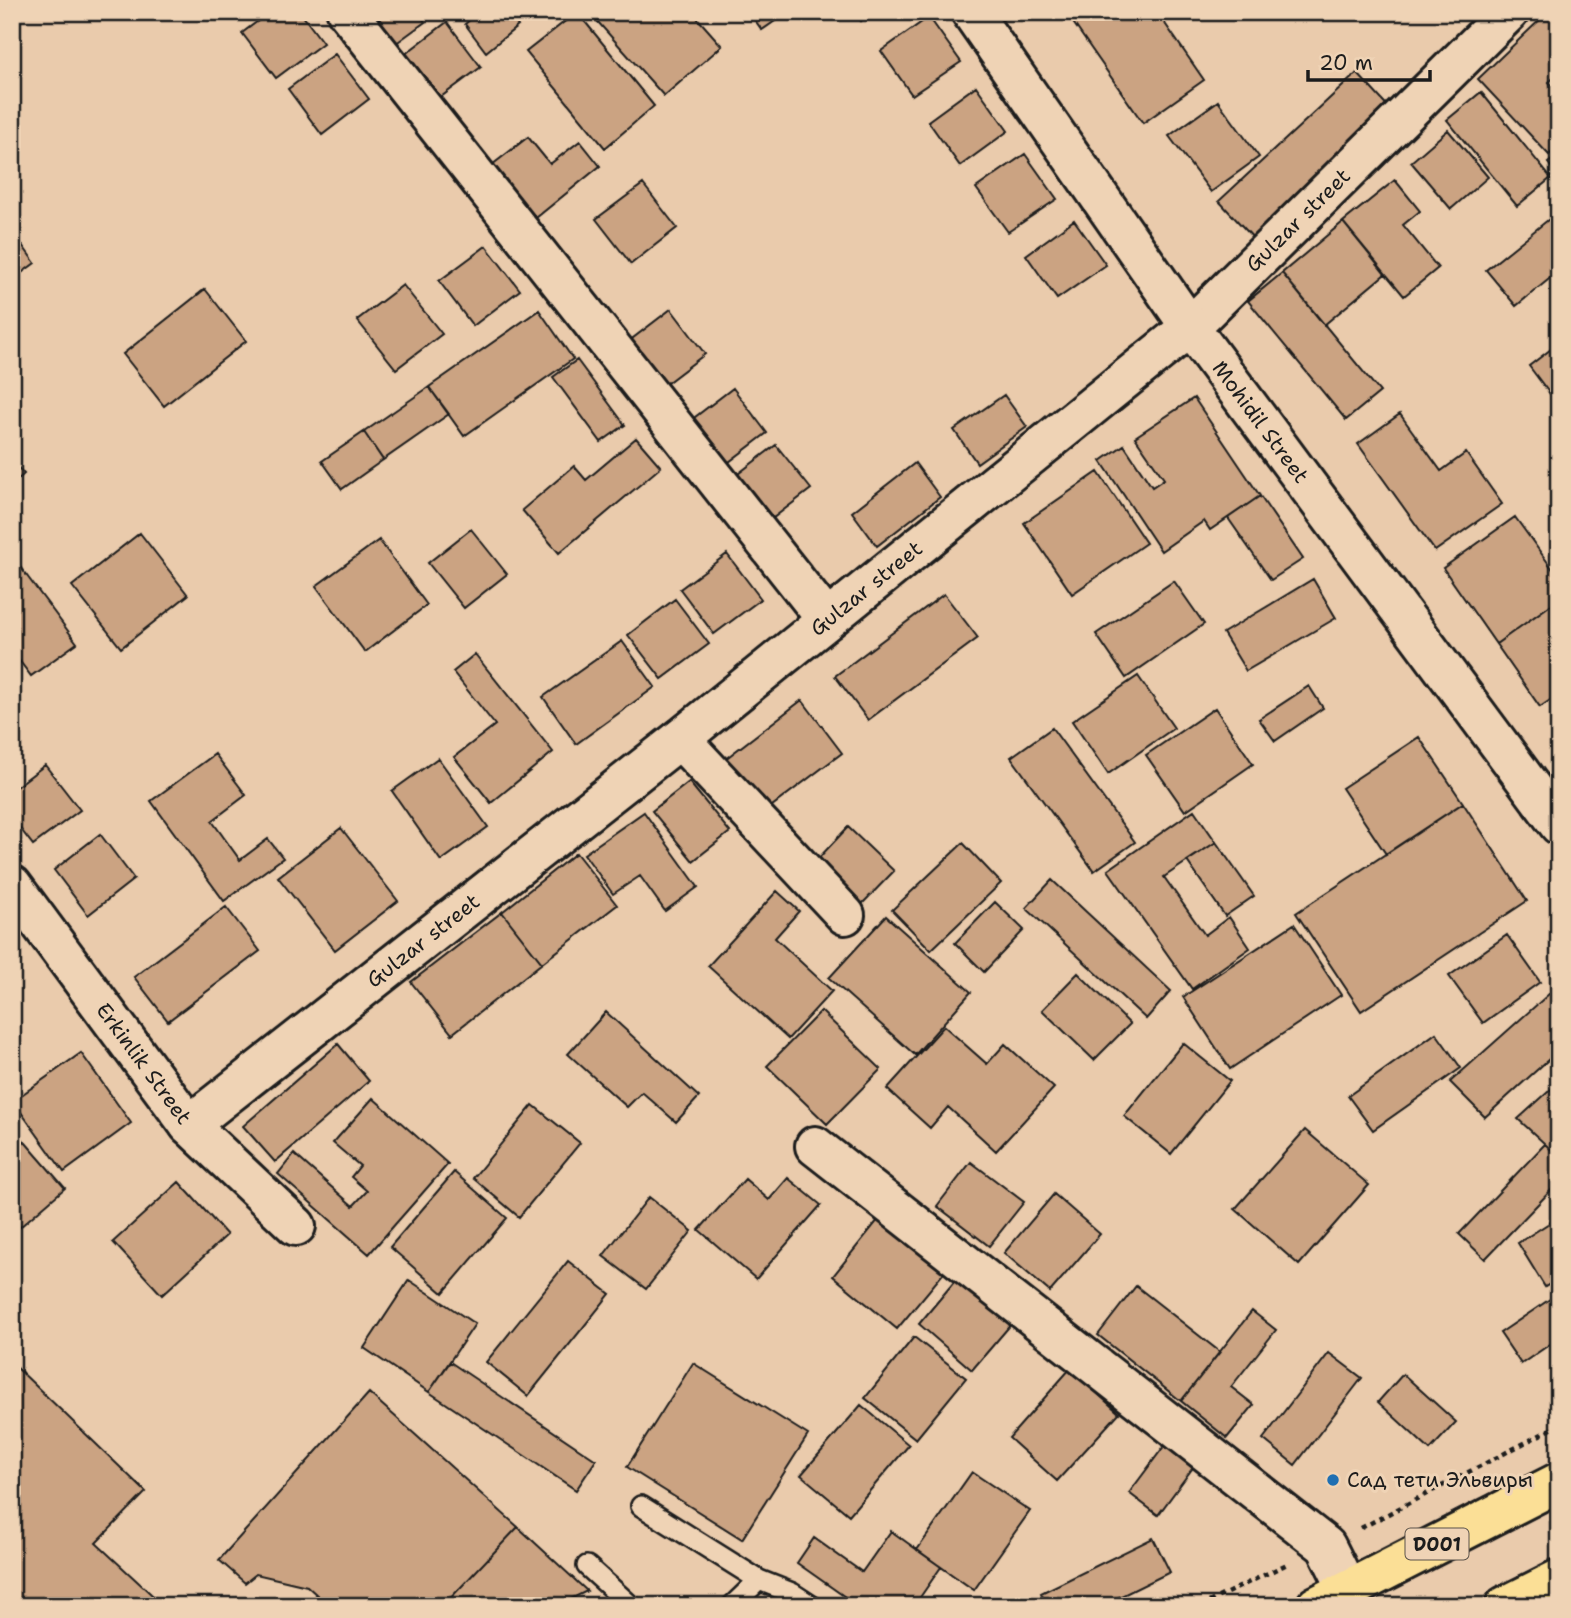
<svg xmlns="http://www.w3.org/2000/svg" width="1571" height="1618" viewBox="0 0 1571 1618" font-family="'Shantell Sans',sans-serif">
<rect width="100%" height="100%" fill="#eacbac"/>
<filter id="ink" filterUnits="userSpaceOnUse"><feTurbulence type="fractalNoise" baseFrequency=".0143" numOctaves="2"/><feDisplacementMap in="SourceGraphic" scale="14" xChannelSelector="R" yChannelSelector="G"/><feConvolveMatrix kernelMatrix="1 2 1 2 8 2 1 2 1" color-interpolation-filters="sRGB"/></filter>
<g filter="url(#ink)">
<path fill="#cba382" stroke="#1c1c1c" stroke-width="2" d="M270,12H300L323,43L276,78L242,33Z
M363,12H417L425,22L391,47Z
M479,12H507L518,26L486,52L465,24Z
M577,12L654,106L605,148L526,52Z
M589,12H692L722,46L664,96Z
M749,12H788L762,30Z
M854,12H872L861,21Z
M1084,12H1157L1204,80L1143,123L1072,21Z
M1548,12H1559V73L1549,82L1559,93V146L1549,155L1478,79Z
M929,17L961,62L912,95L881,51Z
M447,22L481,67L434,102L400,58Z
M335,54L369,99L322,135L288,89Z
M1357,73L1394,113L1256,241L1219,201Z
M976,86L1008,131L960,166L928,121Z
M1481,92L1551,178L1517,206L1447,120Z
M1218,101L1259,157L1211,192L1169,136Z
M1448,130L1488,177L1451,209L1411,162Z
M528,137L550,164L580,141L600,166L526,226L483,172Z
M1025,154L1057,199L1008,232L976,188Z
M1559,155V177L1548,163Z
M1395,180L1420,211L1403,225L1438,268L1404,296L1343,222Z
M643,184L677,228L631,264L596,219Z
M1559,211V271L1516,306L1486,270Z
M1074,220L1106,265L1057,299L1026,255Z
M1343,222L1385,274L1324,325L1282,273Z
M12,231L35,263L12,280Z
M486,246L520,290L473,326L439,281Z
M1282,273L1380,392L1346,420L1248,301Z
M403,285L442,334L396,369L357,320Z
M205,289L246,341L164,406L123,354Z
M671,309L705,354L659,389L624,345Z
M539,310L573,359L464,436L429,387Z
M1559,343V406L1529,366Z
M577,360L625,425L601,442L553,377Z
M429,387L449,414L383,460L364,432Z
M733,388L767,433L721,468L686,424Z
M1004,395L1027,427L977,463L954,430Z
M1194,398L1260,496L1210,530L1204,521L1161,551L1101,461L1124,445L1152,487L1164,479L1135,437Z
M1400,414L1441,471L1466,453L1502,504L1435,551L1358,444Z
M364,432L383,460L342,489L322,461Z
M636,438L661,467L559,553L522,510L574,466L586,480Z
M776,445L811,489L764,525L730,480Z
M12,461L24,474L12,485Z
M915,463L940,497L877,546L852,512Z
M1098,472L1146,543L1072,594L1024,523Z
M1260,496L1303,559L1271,580L1228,518Z
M1515,517L1559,578V599L1496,644L1443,568Z
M471,529L507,574L464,608L428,563Z
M140,533L188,595L121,648L72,586Z
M379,540L427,605L365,652L316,586Z
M727,554L761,599L714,634L680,589Z
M12,556L77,643L31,676L12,651Z
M1313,579L1336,618L1246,671L1223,633Z
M1174,581L1204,624L1126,678L1096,634Z
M944,594L978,638L868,720L835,676Z
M675,599L709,644L662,679L628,635Z
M1559,599V694L1540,707L1496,644Z
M622,641L655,687L576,744L543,697Z
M475,654L553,752L491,803L454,757L495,725L453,672Z
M1138,676L1174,728L1108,774L1072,721Z
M1309,686L1323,708L1275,741L1259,719Z
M802,700L842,753L764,812L724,760Z
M1215,708L1253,764L1185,811L1146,755Z
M1052,728L1135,842L1094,871L1011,757Z
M1419,737L1463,803L1386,854L1342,788Z
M215,754L246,795L212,821L240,860L268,839L283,858L224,901L151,801Z
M438,758L488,827L441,861L392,791Z
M45,765L80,810L33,845L12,818V790Z
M689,782L730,832L693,861L652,811Z
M1463,803L1527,901L1361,1011L1296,913Z
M1194,810L1216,842L1164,877L1205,935L1229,917L1250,948L1192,989L1108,870Z
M644,812L698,887L665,911L640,876L613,894L584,854Z
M848,827L894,871L861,905L815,862Z
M341,828L398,901L335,950L278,877Z
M100,834L134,879L88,915L54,870Z
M1216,842L1254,896L1225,916L1187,861Z
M963,843L1001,883L931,950L892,910Z
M576,853L617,905L542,963L502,912Z
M1052,880L1171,991L1146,1019L1026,908Z
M777,891L799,911L775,938L832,991L788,1039L708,966Z
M995,902L1024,930L984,972L955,943Z
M226,907L260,951L168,1021L134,977Z
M502,912L542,963L452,1034L411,982Z
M886,916L971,992L915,1055L829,978Z
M1294,924L1341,995L1230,1069L1183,997Z
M1507,935L1540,982L1483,1023L1449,976Z
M1078,973L1130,1024L1094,1060L1042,1010Z
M1559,985V1050L1485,1117L1450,1082Z
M821,1011L881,1069L827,1124L767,1066Z
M606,1012L699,1097L676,1122L642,1092L627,1107L568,1054Z
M944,1026L987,1064L1005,1044L1054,1088L996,1151L948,1107L930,1128L887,1089Z
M1436,1033L1461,1068L1373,1130L1348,1096Z
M1183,1043L1230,1081L1171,1154L1124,1116Z
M338,1044L369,1081L275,1162L243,1126Z
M81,1053L131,1123L64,1172L13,1101Z
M1559,1082V1157L1518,1119Z
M373,1098L448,1164L369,1254L278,1174L294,1154L353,1206L367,1191L351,1177L360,1166L333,1143Z
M533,1105L580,1143L519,1217L473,1178Z
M12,1127L65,1188L12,1234Z
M1305,1130L1369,1185L1299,1265L1235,1209Z
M1545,1144L1559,1157V1182L1485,1259L1459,1234Z
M971,1162L1024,1202L989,1246L937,1206Z
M454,1172L507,1218L443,1293L390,1247Z
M788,1178L821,1205L756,1279L699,1230L745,1179L769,1200Z
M179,1182L227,1235L162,1295L113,1242Z
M1054,1194L1100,1234L1050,1292L1004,1253Z
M649,1197L692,1231L646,1289L603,1256Z
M882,1215L947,1269L897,1329L833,1276Z
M1557,1218L1559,1278L1545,1287L1518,1243Z
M568,1261L610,1294L528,1396L486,1362Z
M959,1276L1013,1322L972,1370L919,1324Z
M409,1280L475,1324L429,1392L364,1348Z
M1136,1286L1220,1352L1181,1401L1098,1335Z
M1559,1293V1338L1521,1364L1500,1333Z
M1252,1311L1276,1330L1231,1387L1254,1405L1227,1438L1181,1401Z
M914,1337L966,1378L916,1439L865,1398Z
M1329,1353L1362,1378L1295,1465L1263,1439Z
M450,1362L596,1460L576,1490L429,1392Z
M12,1363L146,1492L96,1543L164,1606H12Z
M693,1363L808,1435L742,1539L627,1467Z
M1070,1369L1119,1413L1057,1481L1009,1438Z
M1403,1374L1456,1422L1430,1450L1378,1402Z
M369,1393L518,1527L443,1606H329L307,1586L256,1574L245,1583L219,1560Z
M861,1405L909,1445L849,1515L801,1475Z
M1171,1437L1200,1458L1158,1515L1129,1493Z
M972,1472L1030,1511L974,1590L917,1550Z
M518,1527L587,1591L557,1606H443Z
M891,1531L941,1567L914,1606H858L797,1563L814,1538L862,1572Z
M1153,1538L1170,1572L1101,1606H1047L1041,1593Z"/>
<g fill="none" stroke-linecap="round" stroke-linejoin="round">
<defs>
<path id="service" d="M641,1506L759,1580L792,1593L812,1606
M587,1566L631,1606
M732,1606L759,1580"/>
<g id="minor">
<path d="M347,12L827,620"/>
<path d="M680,739L845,915"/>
<path id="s1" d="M12,885L189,1125L296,1226"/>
<path id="s2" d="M189,1125L680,739L1190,327L1509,12"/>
<path d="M815,1146L1326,1546L1348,1590"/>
</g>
<g id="tertiary">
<path id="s3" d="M971,12L1190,327L1559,825"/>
</g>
<path id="trunk" d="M1316,1606L1559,1482
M1505,1606L1559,1579"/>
</defs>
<use href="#service" stroke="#1c1c1c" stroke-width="24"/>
<use href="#minor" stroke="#1c1c1c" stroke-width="44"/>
<use href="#tertiary" stroke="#1c1c1c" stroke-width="44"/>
<use href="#trunk" stroke="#1c1c1c" stroke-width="44"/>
<path stroke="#1c1c1c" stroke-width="4.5" stroke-dasharray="5 5" stroke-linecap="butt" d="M1361,1528L1559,1425
M1200,1606L1287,1564"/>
<use href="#service" stroke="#efd3b5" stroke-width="19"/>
<use href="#minor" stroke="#efd3b5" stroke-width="38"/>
<use href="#tertiary" stroke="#efd3b5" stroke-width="38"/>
<use href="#trunk" stroke="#fbdf96" stroke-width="38"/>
</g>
</g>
<circle fill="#1f6fb2" stroke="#efd3b5" stroke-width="2.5" cx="1333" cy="1480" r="7"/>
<g text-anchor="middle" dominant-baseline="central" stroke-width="6" stroke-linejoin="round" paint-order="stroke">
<rect fill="#efd3b5" stroke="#5b534a" stroke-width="2" x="1405.5" y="1528.5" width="63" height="31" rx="5"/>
<g font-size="19" font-weight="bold" fill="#1c1c1c">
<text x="1437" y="1544">D001</text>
</g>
<g font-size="21" fill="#1c1c1c" stroke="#efd3b5">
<text stroke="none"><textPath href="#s2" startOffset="1432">Gulzar street</textPath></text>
<text stroke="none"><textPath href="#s3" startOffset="502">Mohidil Street</textPath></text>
<text stroke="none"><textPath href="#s2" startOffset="864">Gulzar street</textPath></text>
<text stroke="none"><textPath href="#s2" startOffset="298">Gulzar street</textPath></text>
<text stroke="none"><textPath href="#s1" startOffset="222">Erkinlik Street</textPath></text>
</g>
<g font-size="21" fill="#1c1c1c" stroke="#efd3b5" text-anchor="start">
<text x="1347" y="1480">Сад тети Эльвиры</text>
</g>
</g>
<rect width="1571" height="1618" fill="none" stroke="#efd3b5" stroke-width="42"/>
<rect x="21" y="21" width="1529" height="1576" fill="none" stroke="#1c1c1c" stroke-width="2.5" filter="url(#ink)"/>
<path d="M1308 70v10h122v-10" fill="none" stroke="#1c1c1c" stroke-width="3.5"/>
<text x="1319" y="70" font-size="21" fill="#1c1c1c" stroke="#efd3b5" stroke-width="5" paint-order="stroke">20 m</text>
</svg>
